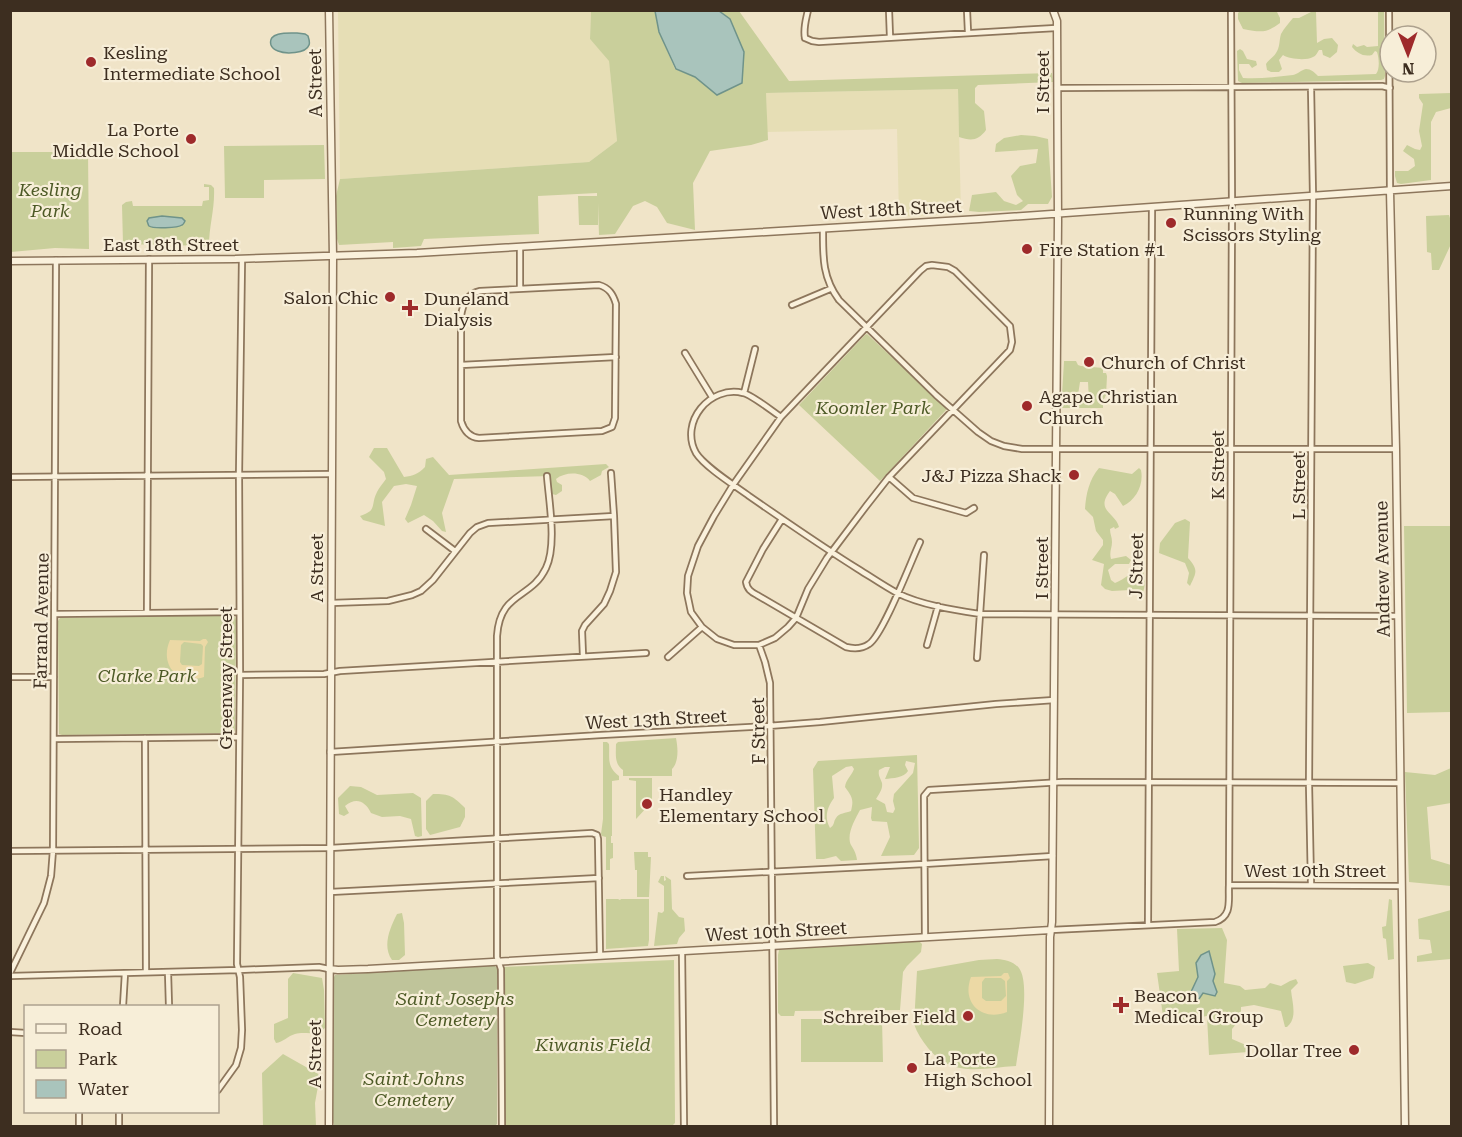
<svg xmlns="http://www.w3.org/2000/svg" width="1462" height="1137" viewBox="0 0 1462 1137" font-family="'Roboto Serif',serif">
<rect width="100%" height="100%" fill="#f0e4c8"/>
<path fill="#e6deb5" d="M338,11H591L590,39L609,60L617,141L589,162L340,179Z
M958,89L961,213L899,217L897,129L767,132L766,93Z"/>
<path fill="#c9cf9b" fill-rule="evenodd" d="M591,11H655L659,32L675,69L695,77L717,95L730,19L719,11H739L789,81L1052,73L1053,82L978,85L975,88V103L984,111L986,130C978,141 971,141 959,137L958,89L766,93L768,140L751,145L710,151L693,183L695,230L667,223L657,207L645,201L633,206L615,234L599,235L598,203V225H579L578,196H597V193L538,196L539,234L424,239L421,246L393,248V242L339,245L337,239L336,196L340,179L589,162L617,141L609,61L590,39Z
M1240,11L1277,12L1280,18V23C1265,34 1261,32 1243,29L1238,19V13Z
M1378,11H1384L1385,76L1384,79L1381,80L1242,83L1238,81L1237,51L1240,49L1243,51L1247,59L1256,61L1257,65L1252,68L1249,64H1239V70L1243,78C1260,79 1276,77 1293,75C1298,74 1301,70 1306,69C1311,69 1314,72 1318,76L1376,74C1380,69 1379,58 1377,52L1375,51L1372,55C1363,57 1357,53 1352,47L1353,44L1357,47L1364,45L1367,47L1378,46Z
M1311,12H1316L1317,43L1324,39L1332,38L1338,45L1337,52L1330,58L1323,55L1322,50H1319C1317,53 1316,56 1313,57C1306,61 1289,59 1283,55L1279,60L1282,69L1279,72H1271L1267,70L1266,64C1269,59 1273,58 1276,53C1280,47 1279,41 1281,34C1284,28 1289,23 1293,18H1299Z
M1451,93V108L1436,112L1431,122V180L1401,184L1397,183L1395,176V171H1408L1415,166L1414,159L1403,151L1407,145L1415,149L1420,150L1422,146L1419,131L1423,104L1419,98V94Z
M1021,135L1035,136L1048,139L1052,197L1048,204H1028L1021,210L979,212L969,211L972,195L996,192L1004,201L1016,205L1023,201L1017,195L1011,176L1020,166L1036,163L1038,149L995,152L996,144L1004,138Z
M324,145L325,179L264,180V198H225L224,146Z
M11,152H88L89,249L55,248L11,252Z
M204,184L211,185L214,188C215,209 209,226 209,246L123,244L122,205L126,202L132,201L133,206H202L203,201L209,200V187H204Z
M1449,215L1450,218L1451,219V244L1439,270H1432L1431,253L1427,252L1426,216Z
M867,334L946,408V410L880,481L799,405L865,335Z
M1064,361H1076L1078,365L1081,366L1103,368V373H1106L1107,376L1106,395L1103,401V408H1062V401L1089,402L1088,382H1080L1078,395H1062Z
M374,448H387L404,477C413,476 418,474 425,467L426,459L433,457L449,475L606,464L609,467L602,471L601,475L590,481C582,471 565,472 556,479L557,482L562,485V491L556,495L552,494L550,476L454,479L442,513L446,532L442,531L433,521L424,515L408,523L405,519L411,505L417,486L406,484L394,486L382,502L385,526L363,520L360,516C378,510 370,506 377,492C379,488 383,483 386,479L384,472L369,457Z
M1099,468L1132,474L1139,468L1141,470C1144,485 1136,500 1123,506L1115,494L1110,491C1095,511 1115,512 1119,527L1115,529L1114,527L1110,529C1110,534 1112,537 1112,542C1112,548 1109,552 1111,559L1126,556L1131,560L1129,564H1115L1108,570L1111,580L1115,583C1126,579 1130,572 1140,569L1143,571C1145,578 1146,587 1142,594L1130,590L1112,591L1105,589L1101,585L1104,564L1092,560L1103,545V540L1096,531L1093,517L1085,509C1086,494 1089,480 1099,468Z
M1185,519L1190,522L1188,558C1199,570 1196,573 1190,586L1187,583L1189,573L1185,563L1159,553L1160,543L1175,523Z
M1404,526H1451V712L1407,713Z
M232,615L235,617L236,620L235,731L232,733L62,735L59,734L58,621L60,618Z
M676,738C678,748 679,762 672,769V776H623V770C614,764 616,754 616,744L618,742Z
M603,742H607L609,744C610,758 606,766 619,776V780L612,781V836H611V843H613V858L610,859V870H606V837L602,836L601,834L603,819Z
M917,755L919,848L914,855L881,856L890,837L887,822L872,821L871,818L872,807L860,810C855,820 846,834 851,845C854,850 856,853 857,860L841,861L836,856L824,859H816L813,769L818,761ZM906,761L915,763L913,773L894,794L893,801L895,809L893,813L887,812L885,804L876,799C879,794 883,789 882,783C880,777 878,776 879,770L885,767H890L885,779C893,778 904,778 908,771L905,765ZM852,766L854,769C851,777 846,779 845,787C852,797 854,799 851,811C846,813 839,813 836,818C833,822 835,825 830,828C824,818 827,807 834,798L832,776L846,767Z
M1451,768V803L1427,807L1431,859L1451,865V886L1409,882L1405,772L1435,775Z
M629,778H652V801H648V806L637,818L636,819V781L629,780Z
M350,786L361,787L377,795L413,793L421,798L422,836L418,837L415,836L411,819L400,816L382,817L371,813C365,801 356,797 345,806L349,813L344,816L339,814L338,798Z
M433,794C450,794 453,796 465,808V817L460,827L430,835L426,829V801Z
M634,852H648V857H651L649,897H637V870H635Z
M661,876H664V881L666,880L665,876L671,880L672,909L679,917L684,918L685,931L679,938L677,944L654,946L658,912L662,913L664,911V886L658,882Z
M606,899H618L620,900L621,899H649V940L648,946L606,949Z
M1389,899L1392,900L1394,959L1388,960L1386,939L1383,938L1382,927L1386,926Z
M1451,910V959L1417,962V956L1432,953L1430,940L1419,939L1418,919Z
M402,913L404,923L405,955L399,960H392C382,946 390,928 397,914Z
M1222,928L1227,940L1224,983L1240,986L1245,990L1265,988L1270,983L1281,986L1290,981L1296,979L1298,983L1291,990C1292,1002 1298,1018 1287,1027H1285L1281,1011L1254,1005L1241,1007V1018L1232,1029V1039L1248,1046V1052L1209,1055L1207,1016L1171,1022L1163,1016L1157,973L1179,971L1177,929ZM1201,955L1213,964L1215,974L1213,981L1217,992L1215,996L1203,992H1191L1198,977L1197,963Z
M919,941L922,944L921,952L907,966L903,972L900,1010L795,1011L794,1016H781L778,1013V955L779,950Z
M997,959C1005,960 1013,961 1019,968C1031,984 1019,1044 1016,1066C982,1068 952,1078 928,1048C922,1040 917,1033 914,1024L917,971L979,960Z
M674,960L675,1123L673,1125H505L503,967Z
M1368,963L1375,967L1373,978L1355,984L1346,982L1343,966Z
M293,973L322,978L324,990L325,1028C315,1037 306,1031 295,1034C288,1036 283,1042 276,1043L274,1039V1024L288,1018V979Z
M801,1019H882L883,1062H801Z
M283,1054L320,1075L315,1103L316,1126H263L262,1073Z"/>
<path fill="#ecd9a5" fill-rule="evenodd" d="M203,639H206L208,642L205,647L204,677C178,686 159,665 170,640L200,641ZM184,642L201,644L203,646L202,664L199,666L182,665L180,662L181,645Z
M1004,973H1008L1010,978L1007,981V1012C982,1022 961,1003 971,977L1001,976ZM985,978H1001L1005,981L1006,996L1001,1001H986L982,998V982Z"/>
<path fill="#bfc49a" d="M493,965L496,967L497,969V1124L495,1126L334,1125L332,1119L333,979L335,975Z"/>
<path fill="#a9c4bc" stroke="#6f938a" stroke-width="1.5" d="M655,11H719L730,19L744,52L742,83L717,95L695,77L676,69L659,32Z
M297,33L305,34L308,36C309,39 310,43 309,45C306,54 285,54 278,51C275,50 272,48 271,45C267,31 290,33 297,33Z
M162,216L182,218L185,221C184,223 183,225 182,225C178,228 153,229 149,226C148,225 148,223 147,221L149,218Z
M1209,951L1215,974L1213,981L1217,992L1215,996L1203,993L1199,999L1195,998L1191,992L1198,977L1196,963L1201,955Z"/>
<g fill="none" stroke-linecap="round" stroke-linejoin="round">
<defs>
<path id="minor" d="M889,10L890,37
M967,10L968,32
M1389,10L1390,191
M805,38L812,41L819,42L1056,28
M805,38C803,28 806,20 808,10
M1057,88L1382,86L1390,88
M823,229C823,256 822,277 839,300L936,395L978,432L991,441L1004,446L1022,449H1396
M520,247V289
M932,265L948,267L955,271L1010,326L1012,342L1010,350L889,477L867,505L827,558L808,589L796,618L788,627L775,638L759,645H734L717,639L702,627L691,612L687,593L688,576L698,546L714,516L733,485L781,417L920,271L926,266Z
M599,285C609,288 613,294 616,304L615,418L612,427L602,431L479,438C469,437 464,431 461,421V316C463,303 467,294 480,291Z
M792,305L830,289
M685,353L712,397
M461,365L616,357
M744,393L755,349
M781,417C773,412 751,394 743,393C710,385 679,422 696,453C705,467 734,485 749,496C785,521 821,546 858,569C871,577 884,586 897,593C921,605 954,610 980,614L1397,616
M10,477L332,474
M889,477L913,498L966,513L974,508
M782,519L763,549L746,582C747,589 751,592 757,595L846,647C854,649 862,649 869,644C883,635 911,561 920,542
M426,529L455,551
M331,603L388,601L412,595L421,591L433,580L470,533L477,527L488,523L614,516
M147,612L149,259
M55,614L239,612
M759,645L765,662L770,683L774,1126
M927,645L938,606
M583,656L582,631L585,625L604,604L610,591L616,572L614,516L611,473
M668,657L702,627
M977,658L984,555
M240,675L324,674L340,671L646,653
M10,677H54
M145,738L146,972
M54,739L239,737
M330,752L601,735L768,726L820,722L996,704L1054,700
M10,851L330,848L592,833L597,835L598,839L600,956
M687,876L924,864L1053,856
M1311,884L1309,784L1313,196L1311,87
M1229,885L1401,886
M330,892L599,878
M1148,924L1152,207
M1051,930L1215,922C1233,916 1228,900 1229,885L1232,207L1231,10
M925,937L924,796L929,790L1063,782L1400,783
M682,951L684,1126
M168,972L169,1006
M10,973L44,903L51,876L53,850L56,260
M10,976L239,970L319,967L329,969
M123,1006L125,973
M10,1032L26,1033
M218,1090L236,1065L241,1048L242,1030L240,977L237,964L240,675L239,475L242,259
M79,1126V1112
M119,1126V1112
M502,1126L501,969L497,957V636C500,591 531,600 546,568C557,545 549,502 547,476"/>
<path id="tertiary" d="M1390,191L1396,449L1405,1126
M10,261L235,259L417,253L979,219L1452,186
M329,969L338,970L368,969L1051,930
M329,1126L333,257L329,10
M1049,1126L1050,937L1052,922L1058,221L1057,21L1053,10"/>
</defs>
<use href="#minor" stroke="#8d765c" stroke-width="8"/>
<use href="#tertiary" stroke="#8d765c" stroke-width="9"/>
<use href="#minor" stroke="#faf1dc" stroke-width="4.5"/>
<use href="#tertiary" stroke="#faf1dc" stroke-width="6"/>
</g>
<g fill="#9e2a2b" stroke="#f7eed8" stroke-width="2">
<circle cx="91" cy="62" r="6"/>
<circle cx="191" cy="139" r="6"/>
<circle cx="1171" cy="223" r="6"/>
<circle cx="1027" cy="249" r="6"/>
<circle cx="390" cy="297" r="6"/>
<path d="M407 299h6v6h6v6h-6v6h-6v-6h-6v-6h6z"/>
<circle cx="1089" cy="362" r="6"/>
<circle cx="1027" cy="406" r="6"/>
<circle cx="1074" cy="475" r="6"/>
<circle cx="647" cy="804" r="6"/>
<path d="M1118 996h6v6h6v6h-6v6h-6v-6h-6v-6h6z"/>
<circle cx="968" cy="1016" r="6"/>
<circle cx="1354" cy="1050" r="6"/>
<circle cx="912" cy="1068" r="6"/>
</g>
<g text-anchor="middle" dominant-baseline="central" stroke-width="4.5" stroke-linejoin="round" paint-order="stroke">
<g font-size="18" fill="#3d2e20" stroke="#f7eed8" text-anchor="start">
<text x="103" y="52">Kesling<tspan x="103" dy="21">Intermediate School</tspan></text>
<text x="179" y="129" text-anchor="end">La Porte<tspan x="179" dy="21">Middle School</tspan></text>
<text x="1183" y="213">Running With<tspan x="1183" dy="21">Scissors Styling</tspan></text>
<text x="1039" y="249">Fire Station #1</text>
<text x="378" y="297" text-anchor="end">Salon Chic</text>
<text x="424" y="298">Duneland<tspan x="424" dy="21">Dialysis</tspan></text>
<text x="1101" y="362">Church of Christ</text>
<text x="1039" y="396">Agape Christian<tspan x="1039" dy="21">Church</tspan></text>
<text x="1062" y="475" text-anchor="end">J&amp;J Pizza Shack</text>
<text x="659" y="794">Handley<tspan x="659" dy="21">Elementary School</tspan></text>
<text x="1134" y="995">Beacon<tspan x="1134" dy="21">Medical Group</tspan></text>
<text x="956" y="1016" text-anchor="end">Schreiber Field</text>
<text x="1342" y="1050" text-anchor="end">Dollar Tree</text>
<text x="924" y="1058">La Porte<tspan x="924" dy="21">High School</tspan></text>
</g>
<g font-size="18" fill="#3d2e20" stroke="#f7eed8">
<text transform="translate(1042 82) rotate(-90)">I Street</text>
<text transform="translate(315 83) rotate(-91)">A Street</text>
<text transform="translate(891 209) rotate(-3)">West 18th Street</text>
<text x="171" y="244">East 18th Street</text>
<text transform="translate(1217 465) rotate(-90)">K Street</text>
<text transform="translate(1298 486) rotate(-90)">L Street</text>
<text transform="translate(1136 566) rotate(-89)">J Street</text>
<text transform="translate(316 568) rotate(-90)">A Street</text>
<text transform="translate(1041 568) rotate(-90)">I Street</text>
<text transform="translate(1382 569) rotate(-91)">Andrew Avenue</text>
<text transform="translate(41 621) rotate(-89)">Farrand Avenue</text>
<text transform="translate(225 678) rotate(-90)">Greenway Street</text>
<text transform="translate(656 719) rotate(-3)">West 13th Street</text>
<text transform="translate(758 731) rotate(-91)">F Street</text>
<text x="1315" y="870">West 10th Street</text>
<text transform="translate(776 931) rotate(-3)">West 10th Street</text>
<text transform="translate(314 1054) rotate(-90)">A Street</text>
</g>
<g font-size="18" font-style="italic" fill="#4d5a26" stroke="#f7eed8">
<text x="50" y="189">Kesling<tspan x="50" dy="21">Park</tspan></text>
<text x="873" y="407">Koomler Park</text>
<text x="147" y="675">Clarke Park</text>
<text x="455" y="998">Saint Josephs<tspan x="455" dy="21">Cemetery</tspan></text>
<text x="593" y="1044">Kiwanis Field</text>
<text x="414" y="1078">Saint Johns<tspan x="414" dy="21">Cemetery</tspan></text>
</g>
</g>
<rect width="1462" height="1137" fill="none" stroke="#3d2e20" stroke-width="24"/>
<rect x="24" y="1005" width="195" height="108" fill="#f7eed8" stroke="#ada18e" stroke-width="1.5"/>
<rect x="36" y="1024" width="30" height="9" fill="#faf1dc" stroke="#ada18e" stroke-width="1.5"/>
<text x="78" y="1035" font-size="18" fill="#3d2e20">Road</text>
<rect x="36" y="1050" width="30" height="18" fill="#c9cf9b" stroke="#ada18e" stroke-width="1.5"/>
<text x="78" y="1065" font-size="18" fill="#3d2e20">Park</text>
<rect x="36" y="1080" width="30" height="18" fill="#a9c4bc" stroke="#ada18e" stroke-width="1.5"/>
<text x="78" y="1095" font-size="18" fill="#3d2e20">Water</text>
<g transform="translate(1408 54) rotate(179)"><circle r="28" fill="#f7eed8" stroke="#ada18e" stroke-width="1.5"/>
<path d="M0-4.5L10 22L0 15L-10 22Z" fill="#9e2a2b"/>
<text y="-9" font-size="16" font-weight="bold" text-anchor="middle" fill="#3d2e20">N</text>
</g>
</svg>
